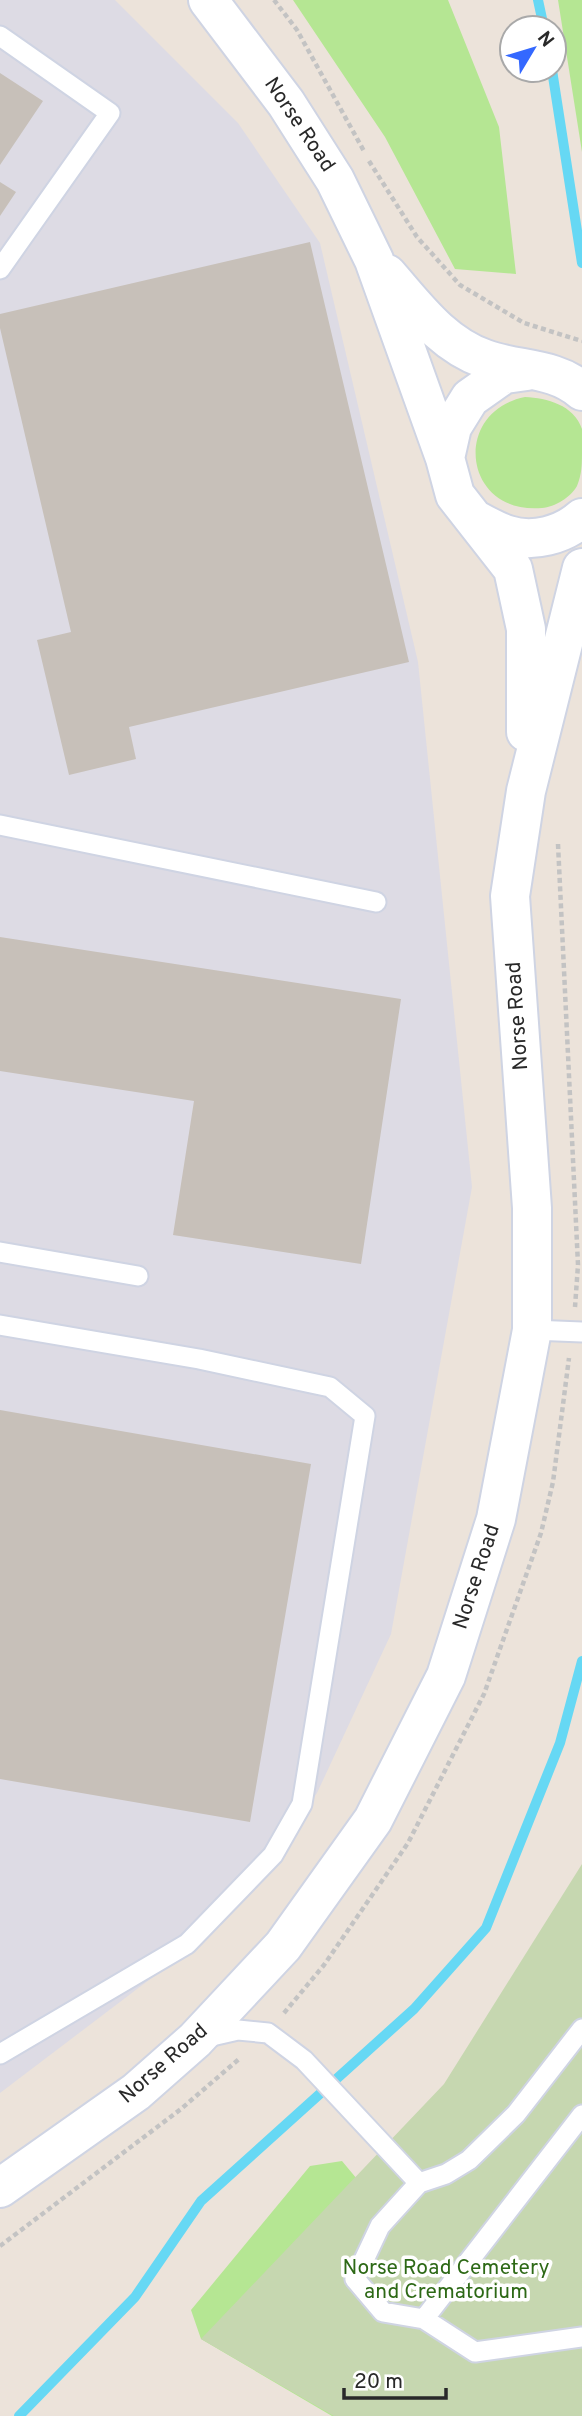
<svg xmlns="http://www.w3.org/2000/svg" width="582" height="2416" viewBox="0 0 582 2416" font-family="Overpass,sans-serif">
<rect width="100%" height="100%" fill="#ece3da"/>
<path fill="#dddbe4" d="M0,0H115L238,123L320,243L418,662L472,1187L391,1634L317,1793L256,1879L203,1939L0,2093Z"/>
<path fill="#b5e693" d="M293,0H448L499,127L516,274L455,269L385,137Z
M558,0H582V152Z
M525,397C547,398 574,405 582,429C582,435 582,444 582,450C582,464 582,474 577,486C571,497 555,507 542,508C463,515 451,412 525,397Z
M342,2161L372,2197L527,2416H332L201,2339L191,2310L310,2166Z"/>
<path fill="#c6d7b0" d="M582,1864V2416H334L201,2339L444,2084Z"/>
<g fill="none" stroke-linecap="round" stroke-linejoin="round">
<path stroke="#66d8f4" stroke-width="10" d="M538,0L544,28
M552,70L582,263
M19,2416L135,2297L201,2201L414,2009L486,1928L560,1743L582,1661"/>
</g>
<path fill="#c7c0b9" d="M0,73L43,101L0,165Z
M0,182L16,192L0,216Z
M310,242L409,662L129,727L136,759L69,775L37,640L71,632L0,328V314Z
M0,937L401,999L361,1264L173,1235L194,1101L0,1071Z
M0,1410L311,1464L250,1822L0,1779Z"/>
<g fill="none" stroke-linecap="round" stroke-linejoin="round">
<defs>
<path id="lane" d="M0,36L110,113L0,269
M0,825L376,902
M0,1252L138,1276
M0,1325L199,1359L330,1387L365,1416L302,1804L273,1855L187,1944L0,2054
M532,1330L582,1332
M582,2029L516,2114L469,2160L446,2174L419,2183L380,2226L355,2279L383,2312L424,2319L582,2115
M203,2038L238,2030L268,2033L304,2060L419,2183
M424,2319L475,2352L582,2337"/>
<path id="secondary" d="M208,0L286,103L335,180L374,260L445,458L455,495L513,569L526,629V732
M387,274C416,307 442,344 485,359C518,371 555,367 582,391
M445,458L452,427L470,398L504,374L527,371
M478,521C487,526 498,532 508,535C533,543 563,535 582,518
M0,2188L136,2092L195,2040L283,1946L373,1820L446,1676L496,1519L532,1330V1208L510,896L526,791L582,568"/>
</defs>
<use href="#lane" stroke="#cfd4e3" stroke-width="23"/>
<use href="#secondary" stroke="#cfd4e3" stroke-width="42"/>
<path stroke="#c3c3c3" stroke-width="4.5" stroke-dasharray="5 3.5" stroke-linecap="butt" d="M274,0L297,30L365,153
M369,161L417,237L460,285L524,323L582,341
M558,844L578,1265L575,1307
M284,2013L324,1965L408,1843L484,1694L541,1533L553,1482L569,1358
M0,2246L181,2109L239,2059"/>
<use href="#lane" stroke="#fff" stroke-width="19"/>
<use href="#secondary" stroke="#fff" stroke-width="38"/>
</g>
<g text-anchor="middle" dominant-baseline="central" stroke-width="7" stroke-linejoin="round" paint-order="stroke">
<g font-size="21" fill="#292929" stroke="#fff">
<text transform="translate(299 125) rotate(56)">Norse Road</text>
<text transform="translate(518 1016) rotate(-94)">Norse Road</text>
<text transform="translate(477 1577) rotate(-72)">Norse Road</text>
<text transform="translate(164 2064) rotate(-41)">Norse Road</text>
</g>
<g font-size="21" fill="#2d6916" stroke="#fff">
<text x="446" y="2268">Norse Road Cemetery<tspan x="446" dy="24">and Crematorium</tspan></text>
</g>
</g>
<g transform="translate(533 49) rotate(52)"><circle r="33" fill="#ffffff" stroke="#a9a9a9" stroke-width="2"/>
<path d="M0-5L12 26L0 18L-12 26Z" fill="#3468ff"/>
<text y="-10" font-size="19" font-weight="bold" text-anchor="middle" fill="#292929">N</text>
</g>
<path d="M344 2388v10h102v-10" fill="none" stroke="#292929" stroke-width="3.5"/>
<text x="354" y="2388" font-size="21" fill="#292929" stroke="#ffffff" stroke-width="5" paint-order="stroke">20 m</text>
</svg>
